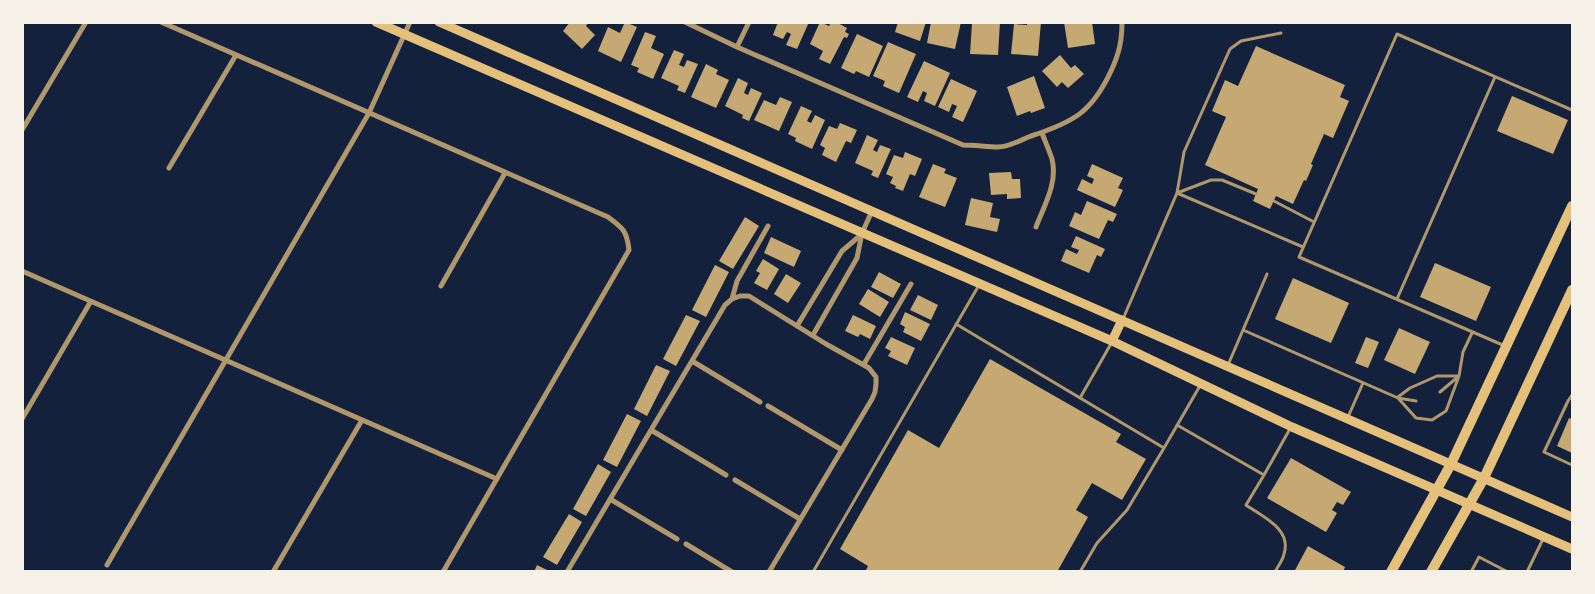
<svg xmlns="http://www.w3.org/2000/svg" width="1595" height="594" viewBox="0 0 1595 594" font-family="'IBM Plex Serif',serif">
<rect width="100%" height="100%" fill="#14213d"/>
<path fill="#c6a872" d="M570,22H589L586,26L595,35L582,49L563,31Z
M625,22L637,27L621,62L598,51L608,27L620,33Z
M778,22H809L797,49L786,45L791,34L787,32L783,39L773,35Z
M820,22L829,26L831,22H836L847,28L845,32L849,34L847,38L844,37L830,64L819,59L823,51L810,44Z
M898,22H926L920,41L895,32Z
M931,22H961L955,49L927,43Z
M985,22H1000L998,55L970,54L972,23L985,24Z
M1027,22H1041L1038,56L1011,54L1014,24L1027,25Z
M1064,22H1092L1095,44L1068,48Z
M645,32L656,36L651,48L664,54L653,79L637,72L639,68L631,65Z
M857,34L883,46L869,77L856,71L854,74L841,68Z
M888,42L916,54L899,93L883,86L885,81L873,76Z
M1256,46L1345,85L1340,97L1349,101L1333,138L1324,134L1311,164L1313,165L1306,181L1304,180L1293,204L1276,196L1270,209L1253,201L1258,189L1205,165L1226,117L1212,111L1225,80L1238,86Z
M674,50L684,54L679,65L684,67L687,60L698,64L685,93L677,90L679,86L661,78Z
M1060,55L1071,68L1075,65L1084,74L1068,88L1062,82L1057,87L1042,71Z
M924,61L950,73L935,106L924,101L927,93L923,91L918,102L907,97Z
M706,64L718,70L716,74L729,80L716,108L691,97Z
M1034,76L1045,108L1031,113L1030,111L1017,116L1007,87Z
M738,78L748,83L744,93L748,95L751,88L762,93L749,121L742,118L743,115L725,106Z
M951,79L977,91L963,122L952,117L957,106L952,104L949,112L938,107Z
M1512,96L1568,120L1553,154L1497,131Z
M780,97L792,102L779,131L754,120L764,100L776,105Z
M801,106L812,111L807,121L811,123L815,115L825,120L812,149L795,141L796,138L788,134Z
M840,123L857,130L851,143L846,141L836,162L822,155L825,148L820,145L829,126L837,129Z
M867,135L878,140L873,150L877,152L880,145L891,149L878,178L871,175L873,171L855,163Z
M905,152L922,159L915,176L910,174L903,191L895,188L896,186L890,183L893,177L886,174L894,155L903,158Z
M933,164L946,169L944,173L957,178L945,207L919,197Z
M1092,164L1123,178L1118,188L1123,190L1115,207L1077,190L1082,179L1092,184L1094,179L1087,176Z
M1011,172L1012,179H1020L1021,198L1007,199V194L991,195L989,173Z
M971,198L993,203L990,217L1000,219L997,232L965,225Z
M1087,201L1117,214L1113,222L1108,220L1099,239L1069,226L1075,212L1081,215Z
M745,217L759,226L733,269L719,261Z
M1076,236L1105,249L1101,257L1097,255L1089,273L1061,261L1066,249L1077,254L1079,250L1071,247Z
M771,237L801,251L794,267L764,253Z
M763,259L779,269L767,290L754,283L760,273L756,271Z
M1435,263L1491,287L1476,321L1420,297Z
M715,265L729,272L706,317L692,310Z
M879,272L901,284L893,298L871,287Z
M786,274L801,283L788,303L774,294Z
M1293,278L1349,303L1331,343L1275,319Z
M868,289L889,302L880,317L859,304Z
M918,295L938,305L931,320L910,310Z
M905,312L930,324L921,341L903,332L905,327L900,324Z
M686,315L700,321L676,366L663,359Z
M853,315L876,326L870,339L860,334L858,337L845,331Z
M1399,328L1430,342L1415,374L1384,360Z
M891,337L915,348L907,365L888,356L891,351L885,348Z
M1366,337L1379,342L1368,368L1355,363Z
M990,359L1121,434L1116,442L1146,459L1122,500L1092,483L1076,510L1088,517L1057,572H865L868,566L840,549L908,430L939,448Z
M656,365L670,371L647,416L634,409Z
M627,414L641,421L617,467L603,460Z
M1569,418L1572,419V453L1557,446Z
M1291,458L1351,492L1343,505L1337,502L1332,510L1337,513L1326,532L1267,498Z
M598,464L611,472L586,516L573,509Z
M569,514L582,522L557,565L543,557Z
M1308,546L1345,567L1343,572H1294Z
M537,565L551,572H534Z"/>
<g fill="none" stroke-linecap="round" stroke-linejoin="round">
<path stroke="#b1986c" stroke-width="3" d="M1256,194L1222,180H1211L1177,193L1184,152L1230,49L1241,41L1281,33
M1274,201L1314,222
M1397,299L1495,77
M1123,319L1177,193L1303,247
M956,324L1164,448L1201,384
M1243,330L1398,398L1416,401
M1505,346L1299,257L1397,34L1572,110
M1228,365L1267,274
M1440,392L1459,376
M1572,395L1568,401L1544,452L1572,465
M1398,397L1410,388L1437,376H1459
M1080,398L1112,342
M1398,398L1416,418L1432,420L1446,411L1459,376L1463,352L1472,333
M1348,417L1363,383
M1177,425L1264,475L1291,427
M1264,475L1246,505C1263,517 1292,529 1284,554C1283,560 1278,566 1275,572
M813,572L979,285
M1080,572L1097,543L1127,510L1164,448
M1471,572L1479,557L1508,572
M1527,572L1544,537"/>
<path stroke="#b1986c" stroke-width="5" d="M161,22L608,217C623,228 627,231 629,250L443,572
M685,22L737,47L963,145C975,145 987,147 998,147C1009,147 1021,140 1031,136C1074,122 1092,112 1111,71C1119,54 1122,41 1122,22
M737,47L749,22
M22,130L86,22
M169,168L236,55
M1036,227C1044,206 1058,183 1052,159C1049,150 1045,141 1042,133
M22,271L497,479
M441,286L505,173
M732,299L740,296H749L826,344L869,368L876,377V384L875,392L872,399L769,572
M797,326L842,251L862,234
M813,335L857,258L862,233L872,211
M692,361L760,402
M864,364L911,284
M768,406L842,450
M22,419L91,301
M651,430L726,475
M735,480L800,519
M610,499L677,539
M686,544L732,572
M107,565L369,113L410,22
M273,572L362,420
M567,572L725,305L732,299L737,281L768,226"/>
<path stroke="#e5c07b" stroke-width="9" d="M376,22L1112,341L1292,427L1572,549
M439,22L1572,517
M1112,341L1122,320"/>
<path stroke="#e5c07b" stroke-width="10" d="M1391,572L1451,464L1572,206
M1431,572L1484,478L1572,290"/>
</g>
<rect width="1595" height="594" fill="none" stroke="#f6f1e7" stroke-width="48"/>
</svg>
